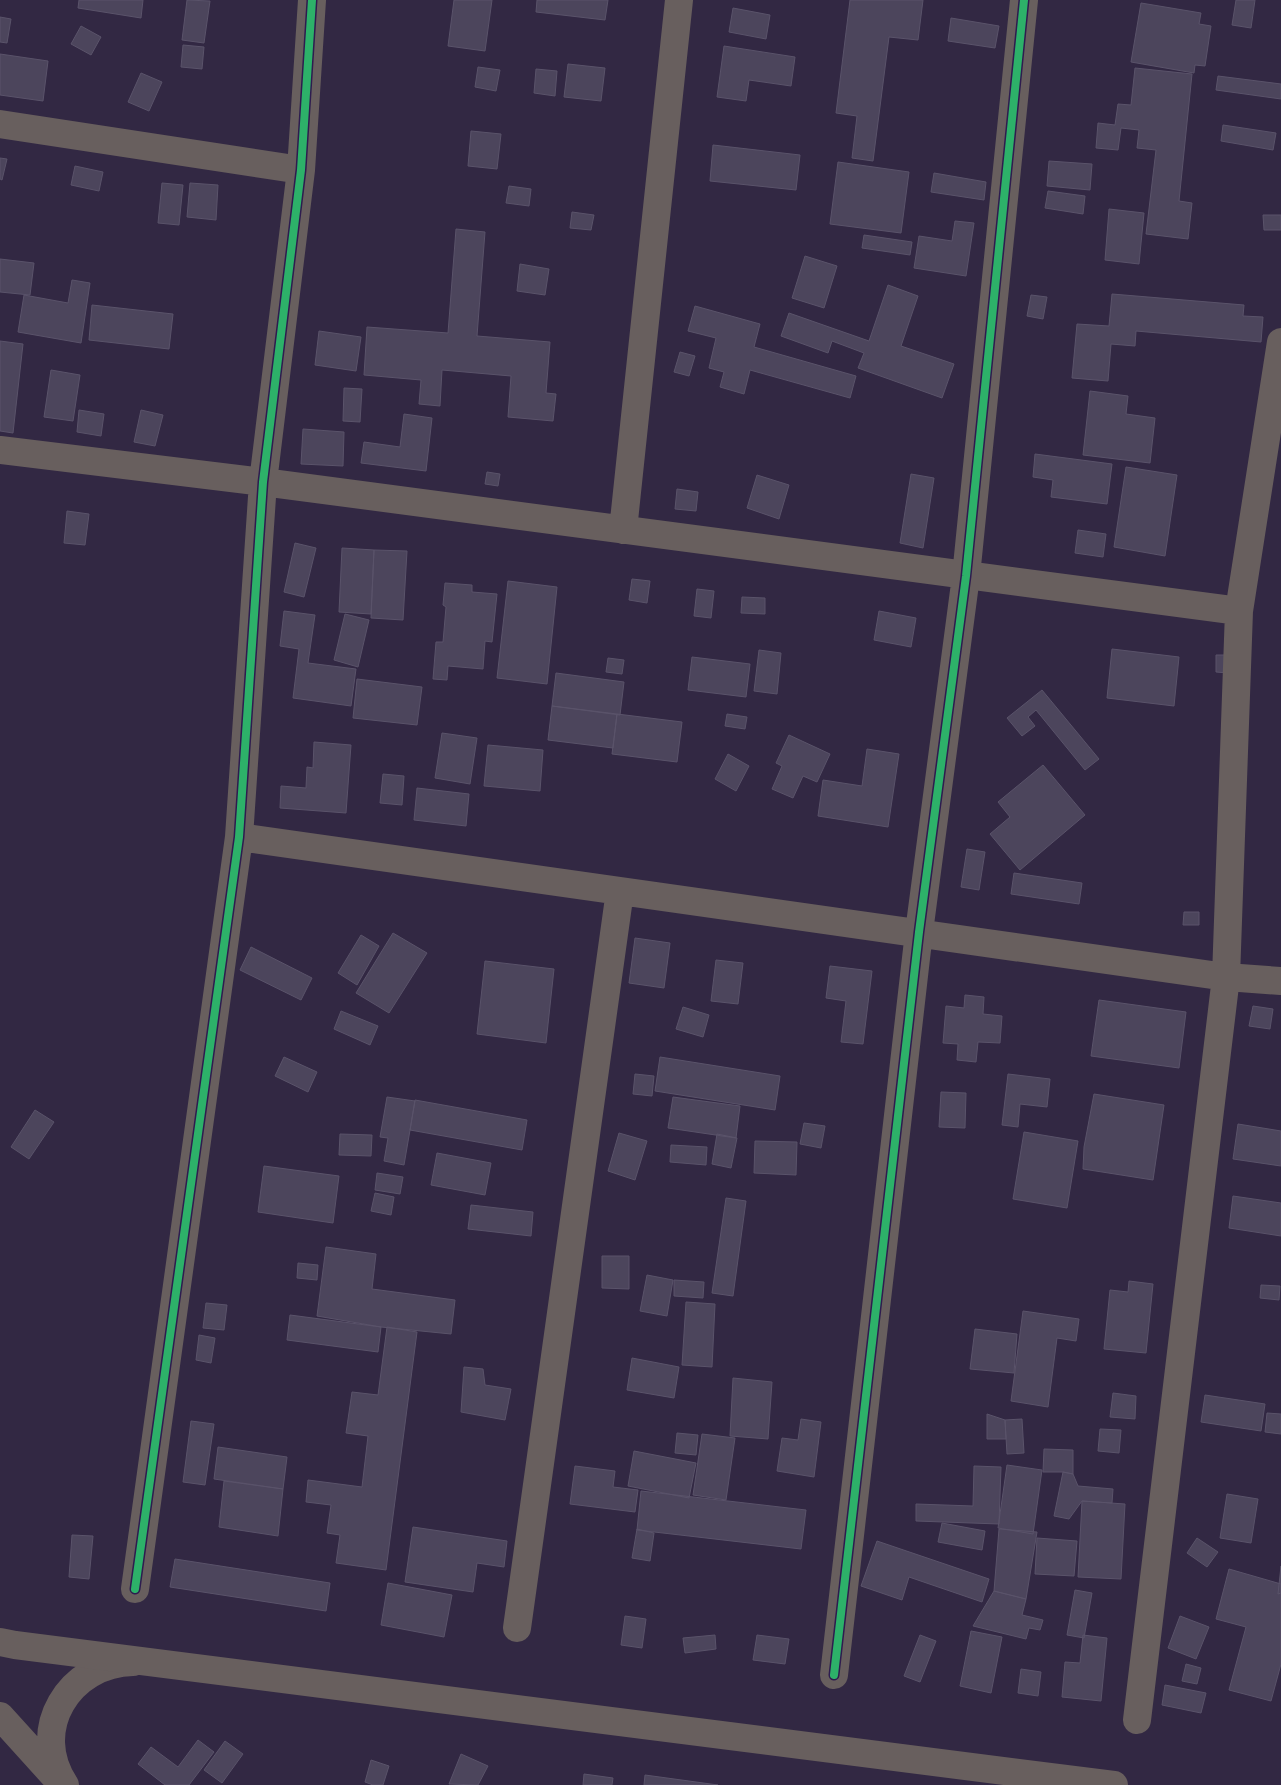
<svg xmlns="http://www.w3.org/2000/svg" width="1281" height="1785" viewBox="0 0 1281 1785" font-family="Cabin,sans-serif">
<rect width="100%" height="100%" fill="#322843"/>
<path fill="#4c455c" stroke="#5a536a" d="M79,0H143L141,18L78,8Z
M187,0L210,1L204,43L182,40Z
M454,0H492L485,51L448,46Z
M537,0H608L605,20L536,12Z
M850,0H923L918,40L889,37L873,161L852,158L857,116L836,113Z
M1236,0H1255L1251,28L1232,25Z
M1141,3L1201,13L1199,24L1211,26L1205,66L1195,65L1194,73L1131,62Z
M733,8L770,15L766,39L729,32Z
M0,17L11,19L7,43L0,42Z
M951,18L999,26L995,48L948,41Z
M81,26L101,37L91,55L71,44Z
M183,45L204,47L202,69L181,67Z
M724,46L795,57L791,86L749,80L746,101L717,97Z
M0,54L48,61L43,101L0,95Z
M568,64L605,68L601,101L564,97Z
M478,67L500,70L496,91L475,87Z
M1135,68L1192,74L1179,201L1192,203L1188,239L1146,234L1156,150L1137,148L1139,130L1121,128L1118,150L1096,148L1098,123L1115,125L1118,104L1131,105Z
M536,69L557,71L555,96L534,93Z
M141,73L162,82L149,111L128,102Z
M1218,76L1281,84V99L1216,90Z
M1223,125L1276,133L1273,150L1221,141Z
M471,131L501,134L497,169L468,166Z
M713,145L800,155L796,190L710,181Z
M0,158L7,159L2,180L0,179Z
M1049,161L1092,164L1090,190L1047,186Z
M838,162L909,172L901,233L830,224Z
M75,166L103,172L99,191L71,185Z
M934,173L986,182L984,200L931,192Z
M162,183L183,185L179,225L158,223Z
M190,183L218,185L216,220L187,217Z
M509,186L531,189L529,206L506,203Z
M1048,191L1085,196L1083,214L1045,208Z
M1109,209L1144,213L1139,264L1105,260Z
M572,212L594,215L591,230L570,228Z
M1263,215H1281V230H1264Z
M955,221L974,223L966,276L914,268L919,236L952,241Z
M456,229L485,232L477,336L550,342L546,393L556,394L553,421L508,417L511,376L442,370L440,406L419,404L421,380L364,375L367,327L448,333Z
M864,235L912,242L910,255L862,248Z
M805,256L837,266L824,308L792,298Z
M0,259L34,263L30,295L0,292Z
M520,264L549,269L545,295L517,291Z
M72,280L90,283L81,343L18,332L24,295L68,303Z
M888,285L918,296L901,346L954,364L942,398L858,368L864,353L832,341L828,353L781,336L789,313L869,341Z
M1112,294L1244,305L1243,316L1263,317L1261,342L1136,331L1135,346L1111,344L1108,381L1072,378L1077,324L1109,326Z
M1031,295L1047,297L1043,319L1027,316Z
M92,305L173,314L169,349L89,340Z
M695,306L760,324L754,347L856,376L850,398L750,370L744,394L720,387L724,372L709,368L716,338L688,331Z
M319,331L361,337L356,371L315,365Z
M0,341L23,344L13,433L0,431Z
M680,352L695,356L689,376L674,372Z
M51,370L80,375L73,421L44,417Z
M344,388L362,389L360,422L343,421Z
M1090,391L1128,396L1126,414L1155,418L1150,463L1083,455Z
M79,410L104,414L101,436L77,432Z
M141,410L163,415L155,446L134,442Z
M404,414L432,418L426,471L361,463L364,442L400,447Z
M303,429L344,432L343,466L301,464Z
M1035,454L1112,464L1107,504L1051,497L1053,480L1033,477Z
M1126,467L1177,475L1165,556L1114,547Z
M487,472L500,474L498,486L485,484Z
M911,474L934,478L923,548L900,543Z
M757,475L789,485L779,519L747,508Z
M677,489L698,492L696,511L675,509Z
M67,511L89,514L85,545L64,543Z
M1078,530L1106,534L1103,557L1075,553Z
M295,543L316,548L304,597L284,592Z
M342,548L374,550L371,614L339,612Z
M374,550L407,551L403,620L371,618Z
M632,579L650,581L647,603L629,600Z
M508,581L557,587L547,684L497,678Z
M445,583L472,585V592L497,594L492,642L485,641L483,669L448,666L447,680L433,679L436,642H443L446,607L443,605Z
M697,589L714,591L711,618L694,616Z
M742,597L765,598V614L741,613Z
M284,611L315,615L308,663L356,669L351,706L293,698L299,649L280,646Z
M879,611L916,618L911,647L874,640Z
M345,614L369,620L358,667L334,660Z
M1112,649L1179,657L1174,706L1107,698Z
M759,650L781,653L777,694L754,691Z
M1216,655H1228V673L1216,672Z
M692,657L750,664L746,697L688,690Z
M608,658L624,660L622,674L606,672Z
M556,673L624,682L620,715L552,706Z
M357,679L422,687L417,725L353,718Z
M1042,690L1099,759L1085,770L1036,710L1028,717L1035,726L1022,736L1007,718Z
M552,706L617,714L613,748L548,740Z
M617,714L682,722L677,762L612,754Z
M727,714L747,717L745,729L725,726Z
M442,733L477,738L470,784L435,778Z
M789,735L830,754L817,782L803,776L793,798L772,789L782,766L776,763Z
M314,742L351,745L346,813L280,808L281,786L306,788L307,767L313,768Z
M488,745L543,750L540,791L484,786Z
M867,749L899,754L888,827L818,816L823,780L862,786Z
M728,754L749,766L736,791L715,779Z
M1043,765L1085,815L1020,870L990,834L1010,817L998,802Z
M383,774L404,776L402,805L380,803Z
M417,788L469,794L466,826L414,820Z
M967,849L985,852L979,890L961,887Z
M1014,873L1082,883L1079,904L1011,894Z
M1184,912H1199V925H1183Z
M393,933L427,953L389,1013L356,993Z
M361,935L379,946L357,985L338,973Z
M635,938L670,943L664,988L629,983Z
M251,947L312,978L301,1000L240,970Z
M716,960L743,963L738,1004L711,1001Z
M485,961L554,969L546,1043L477,1034Z
M830,966L872,971L863,1044L841,1042L846,1001L826,998Z
M965,995L984,997L983,1014L1002,1016L1000,1043L978,1042L976,1062L957,1060L958,1044L943,1043L946,1006L964,1008Z
M1099,1000L1186,1012L1179,1068L1091,1056Z
M1253,1006L1273,1009L1270,1029L1249,1026Z
M683,1007L709,1015L703,1037L676,1029Z
M341,1011L378,1026L370,1045L334,1029Z
M284,1057L317,1072L308,1092L275,1076Z
M660,1057L780,1076L775,1110L655,1091Z
M635,1074L654,1076L652,1096L633,1094Z
M1008,1074L1050,1079L1047,1107L1020,1104L1018,1127L1002,1125Z
M941,1092L966,1093L965,1128L939,1127Z
M1094,1094L1164,1105L1153,1180L1083,1169L1084,1147Z
M387,1097L415,1101L404,1165L384,1161L388,1138L380,1137Z
M673,1097L740,1106L736,1138L668,1128Z
M415,1100L527,1120L522,1150L410,1130Z
M35,1110L54,1122L29,1159L11,1147Z
M804,1123L825,1126L821,1148L800,1144Z
M1238,1124L1281,1131V1166L1233,1159Z
M1024,1132L1078,1141L1067,1208L1013,1199Z
M619,1133L647,1141L635,1180L608,1171Z
M340,1134L372,1135L371,1156L339,1155Z
M717,1134L737,1138L731,1168L712,1164Z
M755,1141L797,1142L796,1175L754,1173Z
M671,1145L707,1147L706,1165L670,1162Z
M437,1153L491,1163L485,1195L431,1185Z
M264,1166L339,1176L333,1223L258,1212Z
M377,1173L403,1177L400,1194L375,1190Z
M375,1193L394,1197L391,1215L371,1211Z
M1233,1196L1281,1203V1236L1229,1228Z
M726,1198L746,1201L733,1296L712,1293Z
M471,1205L533,1212L531,1236L468,1229Z
M326,1247L376,1254L372,1289L455,1300L451,1334L381,1327L317,1316Z
M602,1256H629V1289L602,1288Z
M298,1263L318,1265L317,1280L297,1278Z
M647,1275L673,1280L667,1316L640,1311Z
M674,1280L704,1282L703,1298L674,1296Z
M1129,1281L1153,1284L1146,1353L1104,1349L1110,1290L1128,1292Z
M1261,1285L1280,1286L1279,1300L1260,1298Z
M686,1302L715,1304L712,1367L682,1365Z
M206,1303L227,1305L224,1330L203,1328Z
M1023,1311L1079,1319L1076,1341L1057,1338L1048,1407L1011,1401Z
M290,1315L381,1327L378,1352L287,1340Z
M387,1327L417,1332L386,1570L336,1563L340,1535L327,1533L331,1505L306,1502L308,1480L362,1487L368,1436L346,1433L352,1392L378,1395Z
M975,1329L1017,1334L1014,1373L970,1369Z
M199,1335L215,1338L211,1363L196,1360Z
M632,1358L679,1367L674,1398L627,1390Z
M464,1367L483,1369L485,1385L511,1389L505,1420L461,1412Z
M733,1378L772,1382L768,1439L730,1436Z
M1113,1393L1136,1396L1135,1419L1110,1417Z
M1205,1395L1265,1404L1261,1431L1201,1422Z
M1267,1413L1281,1414V1434L1265,1432Z
M987,1414L1005,1420L1006,1439H987Z
M801,1419L821,1422L814,1477L777,1471L782,1438L798,1440Z
M1022,1419L1024,1453L1007,1454L1005,1420Z
M191,1421L214,1424L205,1485L183,1482Z
M1100,1429L1121,1430L1119,1453L1098,1451Z
M677,1433L698,1435L696,1455L675,1453Z
M702,1434L735,1438L726,1500L693,1495Z
M218,1447L287,1457L283,1489L214,1479Z
M1044,1449L1073,1450V1474L1063,1472H1043Z
M634,1451L696,1463L689,1498L628,1486Z
M1007,1465L1042,1470L1033,1534L998,1528Z
M575,1466L615,1471L613,1487L638,1490L635,1512L570,1504Z
M974,1466L1001,1467L999,1524L916,1521V1504L973,1506Z
M1063,1472L1073,1474L1078,1486L1113,1489L1112,1503L1082,1501L1069,1519L1054,1516Z
M224,1481L283,1489L278,1536L219,1527Z
M641,1491L806,1510L801,1549L637,1530Z
M1227,1494L1258,1499L1251,1543L1220,1538Z
M1082,1501L1125,1504L1121,1579L1078,1577Z
M942,1523L985,1531L982,1550L938,1542Z
M413,1527L507,1541L504,1567L477,1563L473,1592L405,1582Z
M637,1529L654,1533L650,1561L632,1558Z
M999,1529L1037,1532L1026,1599L994,1591Z
M72,1535L93,1536L89,1579L69,1577Z
M1037,1538L1077,1541L1074,1576L1035,1574Z
M1197,1538L1218,1552L1207,1567L1187,1553Z
M877,1541L989,1579L982,1602L909,1577L902,1600L861,1586Z
M175,1559L330,1583L326,1611L170,1587Z
M1281,1566V1593L1278,1594Z
M1229,1569L1281,1584V1664L1271,1701L1229,1690L1246,1627L1216,1619Z
M388,1583L452,1595L444,1637L381,1625Z
M1075,1590L1092,1593L1084,1638L1067,1635Z
M994,1591L1026,1599L1022,1615L1043,1620L1040,1630L1029,1628L1026,1639L973,1626Z
M625,1616L646,1619L642,1648L621,1645Z
M1180,1616L1209,1627L1196,1659L1168,1648Z
M971,1631L1002,1637L991,1693L960,1686Z
M715,1635L716,1649L685,1653L683,1638Z
M757,1635L789,1639L785,1664L753,1660Z
M920,1635L936,1641L920,1682L904,1676Z
M1083,1635L1107,1638L1101,1701L1062,1697L1065,1662L1080,1663Z
M1186,1664L1201,1668L1197,1684L1182,1681Z
M1021,1669L1041,1672L1038,1696L1018,1693Z
M1165,1685L1206,1693L1201,1713L1162,1705Z
M198,1740L214,1752L189,1785H165L138,1764L151,1747L178,1767Z
M225,1741L243,1754L222,1783L204,1770Z
M461,1754L488,1766L478,1785L449,1784Z
M371,1760L389,1766L383,1785H373L365,1782Z
M584,1774L613,1778L612,1785H583Z
M645,1775L718,1785H644Z"/>
<g fill="none" stroke-linecap="round" stroke-linejoin="round">
<path stroke="#685f5e" stroke-width="28" d="M0,124L301,170
M0,450L263,482L1239,611
M623,530L679,0
M239,837L1226,977L1281,981
M135,1589L239,837L263,482L301,170L312,0
M517,1628L620,891
M834,1675L919,932L966,576L1024,0
M0,1716L58,1780
M1137,1720L1226,977L1239,611L1281,342
M65,1785C28,1730 69,1663 133,1662"/>
<path stroke="#685f5e" stroke-width="28" d="M0,1642L15,1645L1114,1785"/>
<defs>
<path id="cycleway" d="M135,1589L239,837L263,482L301,170L312,0
M834,1675L919,932L966,576L1024,0"/>
</defs>
<use href="#cycleway" stroke="#2e1c4f" stroke-width="11"/>
<use href="#cycleway" stroke="#2db169" stroke-width="8"/>
</g>
</svg>
